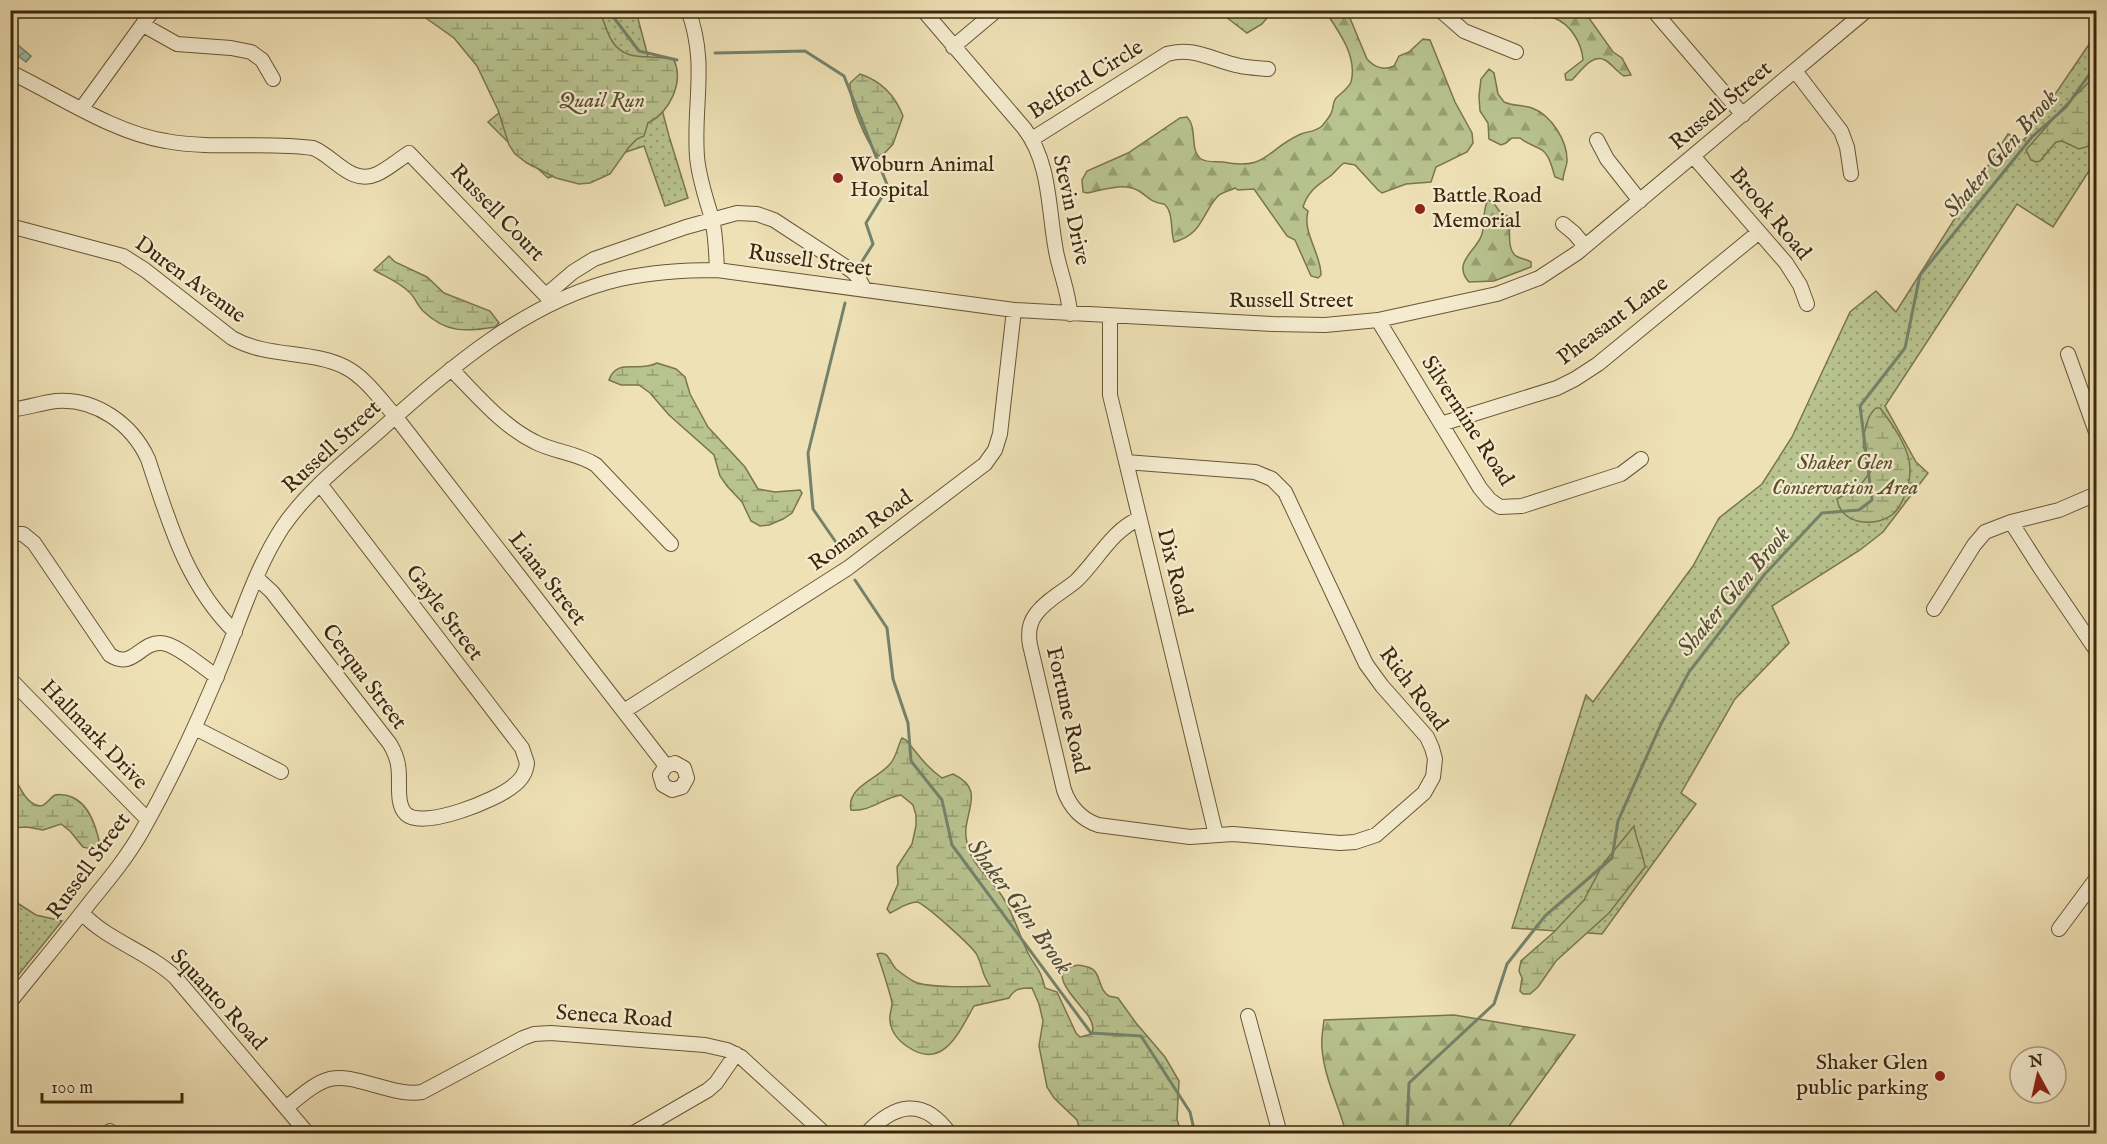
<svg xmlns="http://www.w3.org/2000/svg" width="2107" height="1144" viewBox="0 0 2107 1144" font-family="'IM FELL English',serif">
<defs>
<pattern id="green-dots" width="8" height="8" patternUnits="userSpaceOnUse" patternTransform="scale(1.5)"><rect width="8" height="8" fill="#b8c38f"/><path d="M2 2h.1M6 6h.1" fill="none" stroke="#979e73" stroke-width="1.8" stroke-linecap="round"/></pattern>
<pattern id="forest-firs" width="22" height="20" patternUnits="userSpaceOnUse" patternTransform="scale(1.5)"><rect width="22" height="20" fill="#b8c38f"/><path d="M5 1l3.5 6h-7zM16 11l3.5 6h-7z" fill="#979e73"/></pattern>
<pattern id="wetland-marsh" width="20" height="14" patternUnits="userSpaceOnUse" patternTransform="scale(1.5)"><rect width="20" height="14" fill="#b8c38f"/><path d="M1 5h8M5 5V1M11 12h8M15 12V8" fill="none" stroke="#979e73"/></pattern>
<pattern id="water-waves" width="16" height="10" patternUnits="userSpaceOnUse" patternTransform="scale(1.5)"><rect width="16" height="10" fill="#9abeab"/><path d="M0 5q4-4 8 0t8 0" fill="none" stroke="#7f9a89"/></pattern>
</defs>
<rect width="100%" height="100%" fill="#efe1b6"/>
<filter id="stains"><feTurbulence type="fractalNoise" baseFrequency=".00333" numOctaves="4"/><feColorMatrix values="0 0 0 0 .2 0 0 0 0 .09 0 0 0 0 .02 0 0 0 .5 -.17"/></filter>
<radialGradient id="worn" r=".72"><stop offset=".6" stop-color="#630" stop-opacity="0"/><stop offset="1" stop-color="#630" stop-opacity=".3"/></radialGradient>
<path fill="url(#green-dots)" stroke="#7a754d" stroke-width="1.5" d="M531,11H636L669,136L688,198L665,206L644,146L548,178L534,165L532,166L488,122L569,56Z
M2096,34V160L2053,227L2017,204L1885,406L1916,462L1928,473L1883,532L1860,550L1772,606L1789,643L1735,699L1681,793L1696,804L1602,934L1512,928L1586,695L1593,702L1693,566L1719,518L1762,484L1792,437L1850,312L1876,291L1896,312L2008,134L2024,140Z
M11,899L36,915L62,921L11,984Z"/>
<path fill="url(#forest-firs)" stroke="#7a754d" stroke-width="1.5" d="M1532,10L1584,11L1613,52L1622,58L1631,75L1624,76C1617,72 1612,64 1605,60C1592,53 1580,72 1572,80H1566L1565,74L1583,60C1582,44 1571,24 1554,18C1549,16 1541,18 1535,18L1532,15Z
M1325,11H1347L1367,59C1374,67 1384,71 1394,66L1399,56L1409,52L1423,39L1430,40L1455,102L1472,133L1473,143L1467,152L1436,167L1431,182L1406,184L1382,193L1378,190L1355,165L1344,163C1338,167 1335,173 1329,177C1317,186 1308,191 1303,207L1308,211C1302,233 1321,253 1321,275L1318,278L1311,276L1295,240L1287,236L1254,189L1238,190L1235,188C1230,191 1221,192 1217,197C1202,214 1202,235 1174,242C1170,230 1174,212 1164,204C1150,202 1150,198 1139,191C1123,182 1103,190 1087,193L1083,192L1082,180L1087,171L1128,153L1180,118L1187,117C1198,128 1189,150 1201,159C1207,163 1217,161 1223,162C1268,171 1266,149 1301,134C1309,131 1315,132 1322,126C1325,122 1331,116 1332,111C1334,106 1332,103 1336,98C1341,93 1348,89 1351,82C1358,57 1338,30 1325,11Z
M1489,69L1494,73L1498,94L1504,102C1512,106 1523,105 1532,108C1551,115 1568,141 1567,162C1566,168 1563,174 1563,180L1555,177C1552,168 1550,156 1542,150C1534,145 1527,144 1520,138H1512L1506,143L1501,145L1489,139L1488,123L1480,111L1479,96L1481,79Z
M1488,200L1493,202L1500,212L1509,217C1511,227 1506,249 1516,256C1521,259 1526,259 1531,262V267L1494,281L1469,282C1451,262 1478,250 1482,234C1485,223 1482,211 1488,200Z
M1454,1015L1575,1035L1504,1133H1346C1339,1105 1324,1078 1322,1048C1321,1039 1323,1029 1324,1020Z"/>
<path fill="url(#wetland-marsh)" stroke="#7a754d" stroke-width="1.5" d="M416,11H598C605,20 606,32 612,41C626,64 652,53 674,60C684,82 670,112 648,123L644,136L637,139L629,147L610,174L590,183L579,184L556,178L527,163L515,154L509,145L498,110L477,66L454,38Z
M1221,11H1273L1262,24L1247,33L1226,17Z
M860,74C881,81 895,95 903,116L893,144L882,156H878C866,141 849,103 850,83Z
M2096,75V144L2079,149L2062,141L2056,142L2040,161L2036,162L2031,160L2026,150L2061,110Z
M389,256L395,262L427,277L444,293L490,311L499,323L495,327C465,332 446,333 423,311C417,305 415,297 409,292C402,284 384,276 374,270Z
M657,363L676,369L685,377L690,394L708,427L745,467L758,489L775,492L800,490L802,493L792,513L783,519L769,525L760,526L751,521L742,502L727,486L720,476L714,455L669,415L650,393L639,385H621L609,380C617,357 639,373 657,363Z
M1876,408H1880C1893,425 1911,450 1910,471C1910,484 1903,505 1893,514C1875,528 1841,525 1837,499L1859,487L1871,471C1870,463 1865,456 1864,448C1862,436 1867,415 1876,408Z
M902,738L906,740C918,754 926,767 942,778L953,774C982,788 969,804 966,828C965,837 968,848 971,855C978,870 993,882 1002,896C1014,914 1019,935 1029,955C1037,969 1041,970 1045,988L1057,992L1076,1033L1080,1037L1092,1034C1094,1028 1092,1022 1089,1017C1083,1006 1043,972 1074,966C1079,964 1083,966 1088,967C1102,971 1097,989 1109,996C1112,997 1115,997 1118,998L1136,1023L1165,1057L1179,1081L1177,1119L1181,1133H1081L1077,1120L1054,1098L1047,1087L1039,1046L1043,1021L1039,1004L1032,988C1021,988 1015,988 1009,998L974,1006C959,1032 943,1071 908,1047C899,1041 891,1032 890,1021C889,1015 892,1009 892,1003C891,996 880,961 877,954C889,950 889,962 896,969C901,973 909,979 915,982C929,988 974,987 990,986C981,973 983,967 977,955C973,947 924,903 917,902C907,902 899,909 890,913L887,909L898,884L897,867L912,844L916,826V815L913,805L901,795C882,798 871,812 851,810C846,787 878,779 890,764C897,756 897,747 902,738Z
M11,773C19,783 23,800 36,805C45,809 49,798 55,795C58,794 62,795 65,795C88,799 96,825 100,845C95,851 90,849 83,847L70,831L61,824L43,830L27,827L11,828Z
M1634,826C1636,840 1643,853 1645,867L1609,913L1556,961L1538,987L1530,994H1523L1520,991L1522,978L1519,971L1521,961L1554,932L1584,900L1603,864Z"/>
<path fill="url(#water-waves)" stroke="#74826b" stroke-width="1.5" d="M18,45L31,56L26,62L13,52Z"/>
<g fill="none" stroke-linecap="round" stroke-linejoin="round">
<path stroke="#74826b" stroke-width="3" d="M608,10L639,51L677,60
M715,53L805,51L844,76L888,187L866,223L873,244L861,263
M842,551L813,509L808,453L845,303
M855,580L887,628L893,679L908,723L911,761L942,800L952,845L1091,1033L1141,1036L1190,1112L1195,1134
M1407,1134L1409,1083L1494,1004L1507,964L1545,916L1612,858L1618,821L1661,724L1689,672L1764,575L1822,513L1859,510L1872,500L1860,406L1905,348L1920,275L2032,137L2066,107L2096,65"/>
<defs>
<path id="minor" d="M688,10C708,63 693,104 697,157C699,179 706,198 712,219C716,236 716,252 717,270
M923,10L1024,128C1051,163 1048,210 1056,251C1060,273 1069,292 1070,314
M1440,10L1464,31L1516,52
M1653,10L1743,115
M143,25L177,44L231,48L251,52L262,60L273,79
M953,47L997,10
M10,72C58,95 114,133 166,141C215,150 266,141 313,148C334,156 351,186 377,174C388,169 398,160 409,153L553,303
M1796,72L1841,131L1847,147L1851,174
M82,108L153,10
M1032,139L1167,54C1194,46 1214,61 1240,66C1249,68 1259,68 1268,69
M1597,140L1607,159L1640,201
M1693,156L1786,263L1800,285L1807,304
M1563,224L1574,233L1585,246
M10,226L123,256L145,270L232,338C267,358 311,350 345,367C365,377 381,400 395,416L666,766L660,775L663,785L672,790L682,787L687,778L684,768L675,763L666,766
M546,295L573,272L594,259L686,227L737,213L757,214L774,220L852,271L858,277L865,290
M1110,316V395L1216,835
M1378,320L1480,488L1490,500L1500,507L1522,506L1621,474L1641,459
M2068,354L2096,432
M451,369C477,395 502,426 535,442C554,452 578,453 596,465L671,544
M10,410C26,408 41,403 56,401C96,398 132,424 148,459C169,522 186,584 235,632
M1441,424L1557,388L1575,379L1598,364L1759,232
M1126,462L1255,472L1272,479L1285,492L1366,664L1382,686L1427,737L1432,748L1435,759L1433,777L1424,793L1376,835L1355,842L1340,843L1233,834L1190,837L1098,825C1081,819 1070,807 1064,790L1030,645C1028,634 1029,623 1036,614C1046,600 1063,592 1076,581C1097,561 1112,530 1139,519
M2011,522L2041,569L2096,650
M10,534H23L34,543L110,655C133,670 140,642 161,643C175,643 204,668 217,677
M257,578L272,592L390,744C394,751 397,758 398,765C401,779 395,804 406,814C423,830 497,800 513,786C520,781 526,773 527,763L522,748L320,484
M1934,609L1974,545L1985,532L2011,522L2059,510L2096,494
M10,679L148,820
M624,711L848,568L985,464L995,450L1000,434L1014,310
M195,728L281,772
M82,913C108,941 147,951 175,977L308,1134
M2059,929L2096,879
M10,1002C37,968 65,935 91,901C109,879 128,856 142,831C173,776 199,720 223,661C241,617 256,568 282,528C307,491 344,462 377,433C448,370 525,301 620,279C652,272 684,270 717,270L1014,310L1273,324L1325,325L1378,320L1497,294L1539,278L1577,253L1867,10
M1248,1016L1280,1134
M286,1108C332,1069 333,1074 389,1089C400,1092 410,1094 422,1092L523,1038L534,1034L551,1033L705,1045L727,1050L741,1057L825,1134
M109,1134L110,1131
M632,1134L708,1090L716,1083L736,1054
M866,1134C894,1104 923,1096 950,1134"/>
</defs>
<use href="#minor" stroke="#695636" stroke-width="16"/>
<use href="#minor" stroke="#f5ecd0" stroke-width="14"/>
</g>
<g fill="#8f2418" stroke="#f5ecd0" stroke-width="2">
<circle cx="838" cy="178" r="6"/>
<circle cx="1420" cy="209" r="6"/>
<circle cx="1940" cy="1076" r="6"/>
</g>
<g text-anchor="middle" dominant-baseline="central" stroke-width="4.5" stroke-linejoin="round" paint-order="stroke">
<g font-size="22" fill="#3c270b" stroke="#f5ecd0">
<text transform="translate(1086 80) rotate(-32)">Belford Circle</text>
<text transform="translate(1721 106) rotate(-40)">Russell Street</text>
<text transform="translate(1071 210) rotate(78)">Stevin Drive</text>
<text transform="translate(497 213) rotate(46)">Russell Court</text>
<text transform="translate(1770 214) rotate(50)">Brook Road</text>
<text transform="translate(810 261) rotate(8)">Russell Street</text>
<text transform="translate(190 280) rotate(36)">Duren Avenue</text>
<text x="1291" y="301">Russell Street</text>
<text transform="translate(1613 321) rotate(-37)">Pheasant Lane</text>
<text transform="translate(1467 421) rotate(57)">Silvermine Road</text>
<text transform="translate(332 447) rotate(-43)">Russell Street</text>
<text transform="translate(861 531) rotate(-36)">Roman Road</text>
<text transform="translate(1174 572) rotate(76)">Dix Road</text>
<text transform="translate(547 579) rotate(52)">Liana Street</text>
<text transform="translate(444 613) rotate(53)">Gayle Street</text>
<text transform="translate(364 677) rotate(53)">Cerqua Street</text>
<text transform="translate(1413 689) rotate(53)">Rich Road</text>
<text transform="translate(1067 710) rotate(77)">Fortune Road</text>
<text transform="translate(94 735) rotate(46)">Hallmark Drive</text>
<text transform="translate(89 866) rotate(-54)">Russell Street</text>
<text transform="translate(218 1000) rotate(47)">Squanto Road</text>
<text transform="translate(614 1017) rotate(4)">Seneca Road</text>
</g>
<g font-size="22" font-style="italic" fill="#5b4e2c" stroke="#f5ecd0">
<text x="602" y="101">Quail Run</text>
<text x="1845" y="463">Shaker Glen<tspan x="1845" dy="25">Conservation Area</tspan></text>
</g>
<g font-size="22" fill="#3c270b" stroke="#f5ecd0" text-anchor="start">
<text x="850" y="165">Woburn Animal<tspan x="850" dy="25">Hospital</tspan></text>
<text x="1432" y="196">Battle Road<tspan x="1432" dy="25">Memorial</tspan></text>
<text x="1928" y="1063" text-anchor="end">Shaker Glen<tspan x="1928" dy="25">public parking</tspan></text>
</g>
<g font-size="24" font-style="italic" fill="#544d33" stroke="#f5ecd0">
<text transform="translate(2001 154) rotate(-49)">Shaker Glen Brook</text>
<text transform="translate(1734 592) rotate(-50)">Shaker Glen Brook</text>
<text transform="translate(1019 907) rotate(54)">Shaker Glen Brook</text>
</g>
</g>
<rect width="2107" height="1144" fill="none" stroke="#efe1b6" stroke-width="36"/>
<rect x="12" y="12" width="2083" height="1120" fill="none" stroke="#3c270b" stroke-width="3"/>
<rect x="18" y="18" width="2071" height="1108" fill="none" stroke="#3c270b" stroke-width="1.5"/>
<g transform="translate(2038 1075) rotate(352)"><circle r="28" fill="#f5ecd0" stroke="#ab9d81" stroke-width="1.5"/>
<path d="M0-4.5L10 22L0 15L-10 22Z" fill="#8f2418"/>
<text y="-9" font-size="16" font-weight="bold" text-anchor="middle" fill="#3c270b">N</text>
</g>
<path d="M42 1093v9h140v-9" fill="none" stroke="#3c270b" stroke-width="3"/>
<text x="51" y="1093" font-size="18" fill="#3c270b" stroke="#f5ecd0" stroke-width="4.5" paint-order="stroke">100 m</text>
<rect width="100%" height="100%" filter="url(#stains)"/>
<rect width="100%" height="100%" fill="url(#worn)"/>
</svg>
